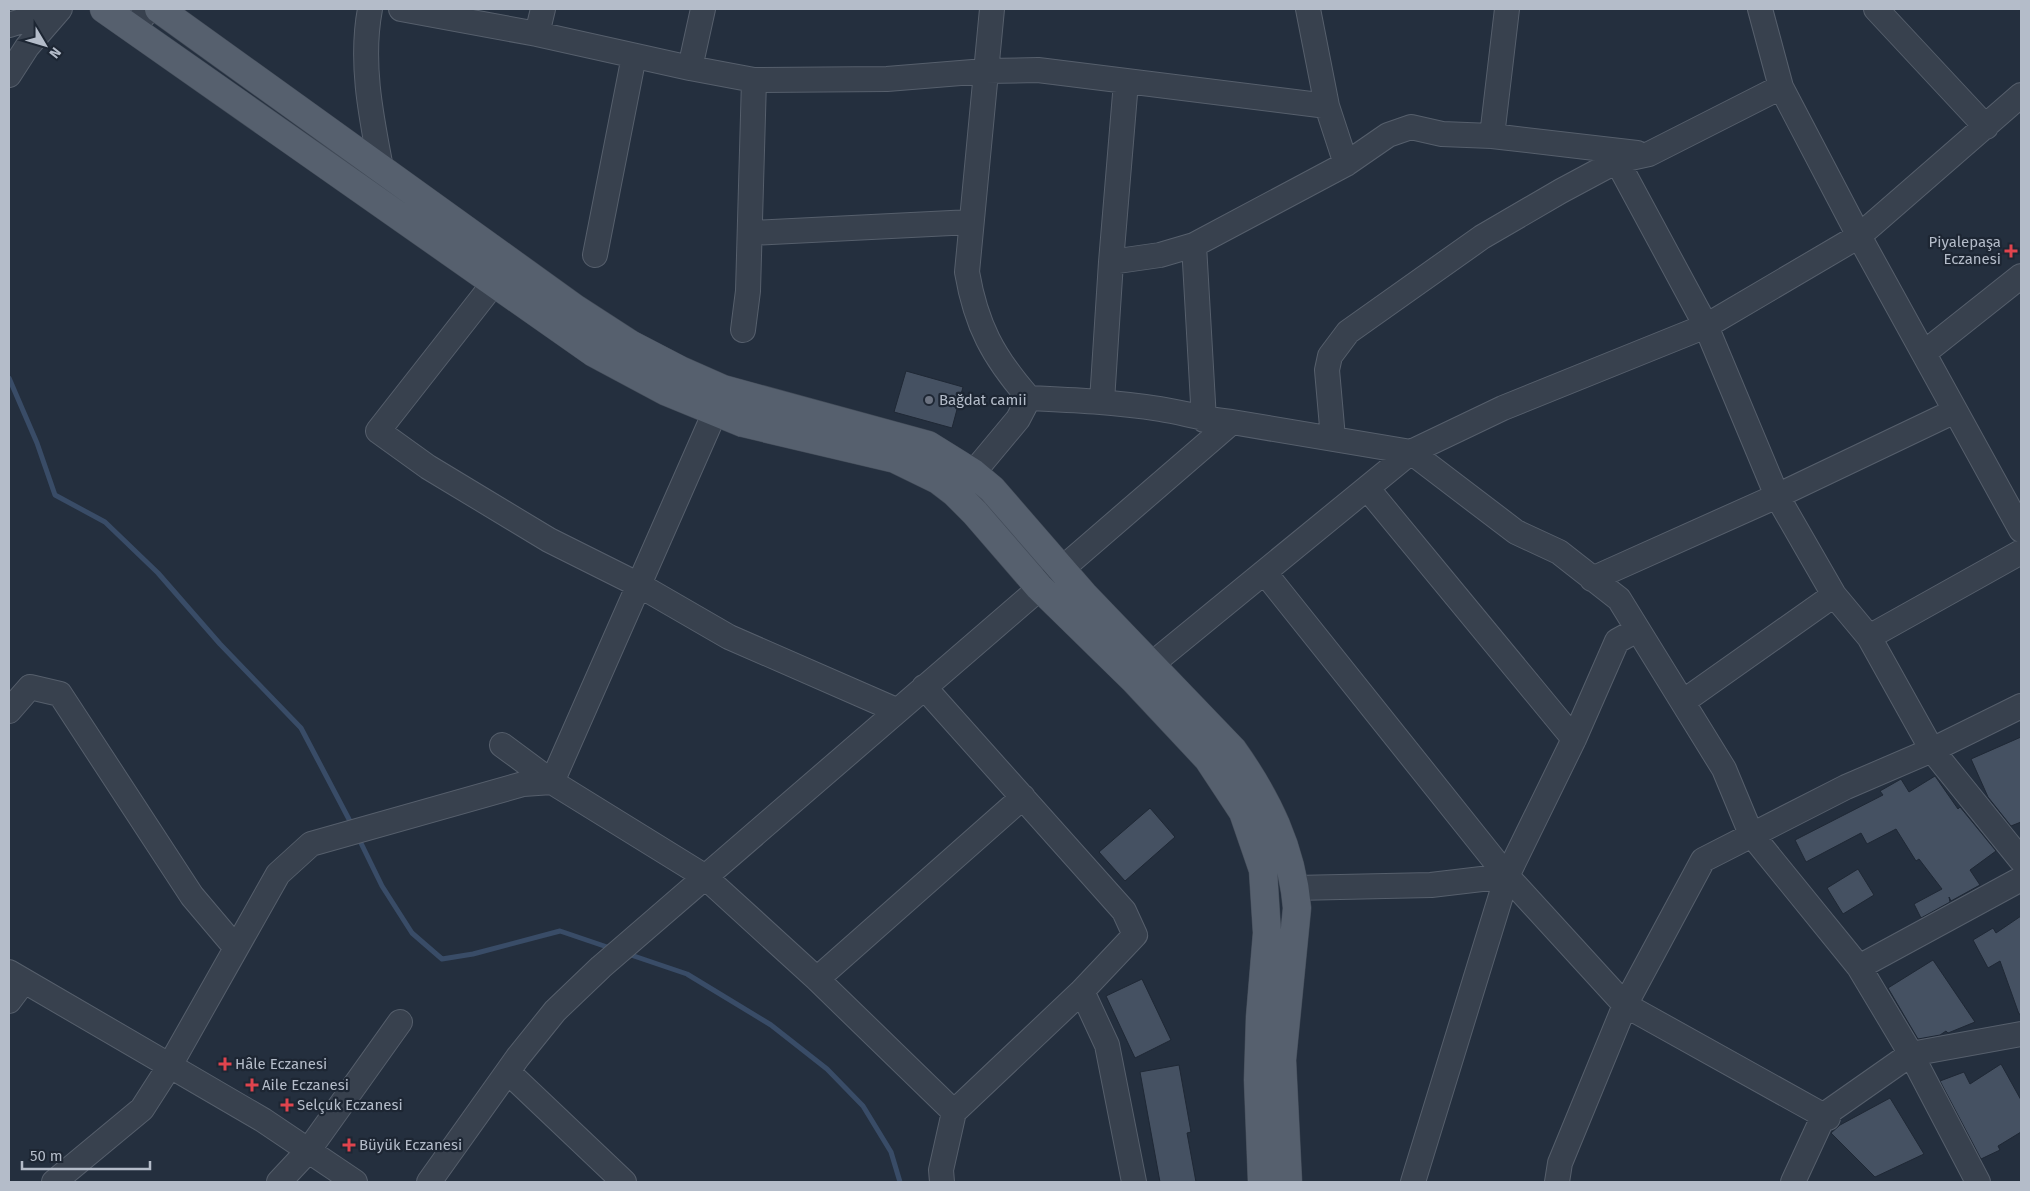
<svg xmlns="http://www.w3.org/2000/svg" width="2030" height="1191" viewBox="0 0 2030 1191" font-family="'Fira Sans',sans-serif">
<rect width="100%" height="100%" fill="#242f3e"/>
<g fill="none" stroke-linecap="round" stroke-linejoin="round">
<path stroke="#394c67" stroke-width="5" d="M9,378L37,443L55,495L105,522L158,573L220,644L301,728L352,825
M358,837L382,886L412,933L442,959L473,954L560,931L613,949
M628,954L687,974L771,1025L827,1069L863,1106L891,1152L900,1182"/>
</g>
<path fill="#455162" stroke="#1f2835" d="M906,371L963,387L952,428L894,412Z
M2021,737V822L2011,826L1988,797L1971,759Z
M1935,776L1958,809L1960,807L1996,851L1970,870L1980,885L1951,901L1949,897L1950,902L1921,918L1914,904L1942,889L1919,859L1916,861L1896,829L1867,844L1861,833L1806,862L1795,840L1883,795L1880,791L1901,779L1909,792Z
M1150,808L1175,837L1125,881L1099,852Z
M1858,869L1874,895L1843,914L1827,888Z
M2021,916V1014H2019L2000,961L1988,968L1973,940L1993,928L1996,933Z
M1933,960L1975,1022L1948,1033L1946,1031L1940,1035L1918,1039L1888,988Z
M1142,979L1171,1040L1135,1058L1106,996Z
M2001,1064L2021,1100V1132L1998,1146L2000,1150L1981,1159L1940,1081L1964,1072L1970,1084Z
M1179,1065L1191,1132L1187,1133L1196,1182H1160L1140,1072Z
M1890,1098L1924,1154L1875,1177L1831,1133L1840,1125Z"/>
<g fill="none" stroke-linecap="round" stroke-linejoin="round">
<defs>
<path id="minor" d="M370,9C360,62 371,116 381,168
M401,9L537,34L690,68L754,80L887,79L985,71L1038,70L1327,106
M992,9L967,272C976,325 993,357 1029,398
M1308,9L1327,106L1346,164
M1760,9L1781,87L1859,236L2021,530
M1876,9L1986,127
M9,25L28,19L39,9
M132,29L149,9
M537,34L543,9
M690,68L703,9
M9,75L27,47L60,9
M1492,136L1507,9
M1617,161L1706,326L1777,496L1834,595L1869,637L1932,750L2021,860
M750,233L971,222
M1194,245L1204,420
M595,255L634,56
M1111,262L1160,255L1194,245L1346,164L1388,135L1411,127L1442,134L1492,136L1637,153
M494,283L378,431L428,467L549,540L639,585L729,637L896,710
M743,330L748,291L754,80
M1924,353L2021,276
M1102,401L1111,262L1126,82
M715,412L552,782L704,876L817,979L954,1112L1082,991L1135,935L1124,911L924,687
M1333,438L1327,370L1330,356L1348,332L1482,237L1561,191L1617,161L1649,154L1781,87
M973,473L1018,419L1029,398C1073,400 1116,402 1160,409C1185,413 1206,420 1232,422L1411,452L1516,532L1559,552L1619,599L1724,769L1751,834L1859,967L1911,1054L1978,1182
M1367,488L1574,739
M1265,573L1507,876
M1592,579L1777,496L1955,411
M1869,637L2021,552
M1152,664L1411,452L1503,408L1706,326L1859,236L2021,95
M1684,701L1834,595
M9,711L30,687L60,694L192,896L236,948
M502,745L552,782
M1295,888L1431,885L1507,876L1625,1005L1828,1118
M1859,967L2021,879
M9,972L263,1120L355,1182
M817,979L1023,797
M1082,991L1107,1045L1134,1182
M9,1001L24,981
M508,1072L624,1182
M54,1182L142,1109L169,1067L278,874L311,844L523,784L552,782
M279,1182L308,1151L400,1022
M429,1182L518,1057L555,1011L601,967L1232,422
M942,1182L941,1170L954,1112
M1413,1182L1507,876L1574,739L1617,641L1637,630
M1557,1182L1560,1163L1625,1005L1703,860L1846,787L1932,750L2021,706
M1793,1182L1824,1115L1911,1054L2021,1034"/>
<path id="major" d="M104,9L594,353L665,391L743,423L895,459L938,480L955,493L975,513L1039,587L1135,681L1208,759L1243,812L1263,870L1267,933L1260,1017L1258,1080L1262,1182
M159,9L576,309L630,344L680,370L723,389L928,445L973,473L992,489L1084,595L1233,750C1267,798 1292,848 1297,908L1282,1060L1288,1182"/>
</defs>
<use href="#minor" stroke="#565f6c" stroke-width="26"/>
<use href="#major" stroke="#414a57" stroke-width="29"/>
<use href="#minor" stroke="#38414e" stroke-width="24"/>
<use href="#major" stroke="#56606e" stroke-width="28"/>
</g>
<g fill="#e0444e" stroke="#1d2633" stroke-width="2">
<path d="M2008.5 243.5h5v5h5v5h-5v5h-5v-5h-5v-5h5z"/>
<path d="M222.5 1056.5h5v5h5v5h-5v5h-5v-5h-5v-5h5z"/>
<path d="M249.5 1077.5h5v5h5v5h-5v5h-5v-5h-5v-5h5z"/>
<path d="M284.5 1097.5h5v5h5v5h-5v5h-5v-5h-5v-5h5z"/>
<path d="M346.5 1137.5h5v5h5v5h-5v5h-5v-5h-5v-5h5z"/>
</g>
<circle fill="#6b7280" stroke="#1d2633" stroke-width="2" cx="929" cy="400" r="5"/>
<g text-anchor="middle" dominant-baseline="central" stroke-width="4.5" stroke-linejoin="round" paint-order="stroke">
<g font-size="15" fill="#b4bcc9" stroke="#1d2633" text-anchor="start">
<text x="2001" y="242" text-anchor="end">Piyalepaşa<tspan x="2001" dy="17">Eczanesi</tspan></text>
<text x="939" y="400">Bağdat camii</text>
<text x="235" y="1064">Hâle Eczanesi</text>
<text x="262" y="1085">Aile Eczanesi</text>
<text x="297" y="1105">Selçuk Eczanesi</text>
<text x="359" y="1145">Büyük Eczanesi</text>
</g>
</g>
<rect width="2030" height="1191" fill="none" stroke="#b4bcc9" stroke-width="20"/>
<g transform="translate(45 45) rotate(128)" stroke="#1d2633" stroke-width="4" paint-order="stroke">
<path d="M0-4L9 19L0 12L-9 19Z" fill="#b4bcc9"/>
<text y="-8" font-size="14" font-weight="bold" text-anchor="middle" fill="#b4bcc9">N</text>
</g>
<path d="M22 1161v8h128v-8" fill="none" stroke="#b4bcc9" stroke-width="2.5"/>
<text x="30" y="1161" font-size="15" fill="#b4bcc9" stroke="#1d2633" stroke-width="4" paint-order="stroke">50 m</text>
</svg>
